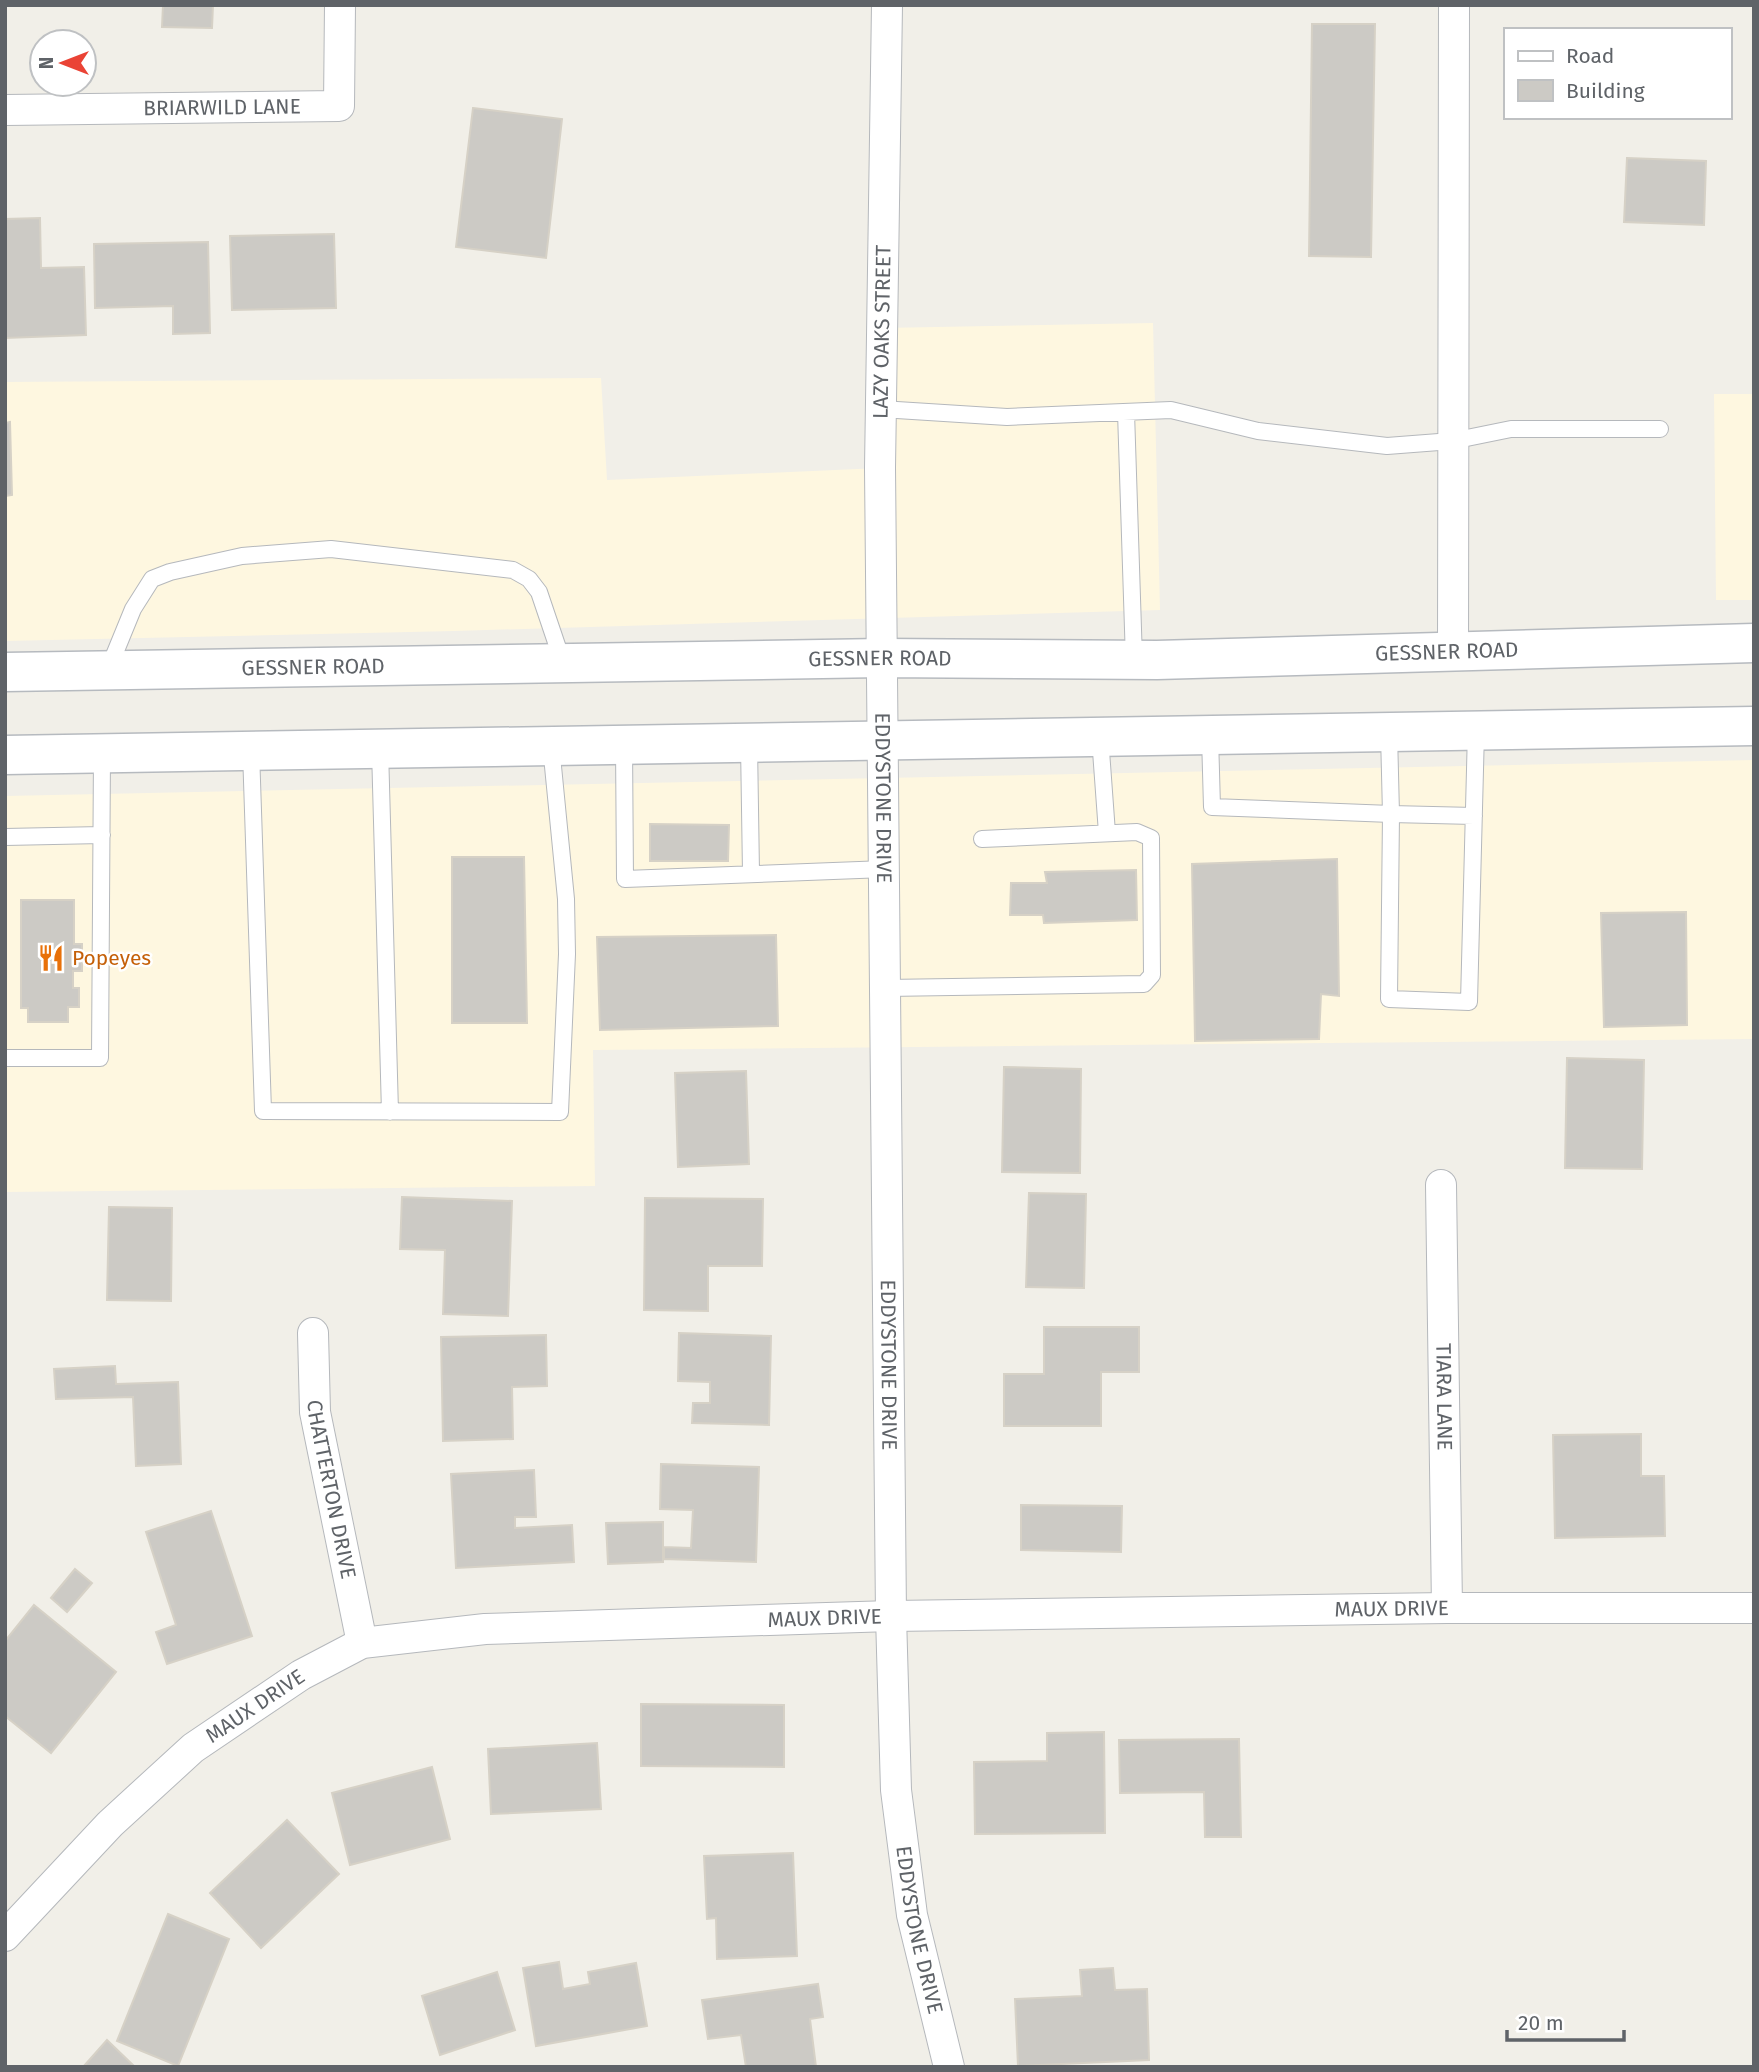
<svg xmlns="http://www.w3.org/2000/svg" width="1759" height="2072" viewBox="0 0 1759 2072" font-family="'Fira Sans',sans-serif">
<rect width="100%" height="100%" fill="#f1efe8"/>
<path fill="#fef7e0" d="M1153,323L1160,610L454,631L5,641V382L601,378L607,480L880,468L882,328Z
M1714,394H1754V600H1716Z
M1754,760V1039L593,1050L595,1186L5,1192V796Z"/>
<path fill="#cccac5" stroke="#d6d1c6" stroke-width="2" d="M163,5H213L212,28L162,27Z
M1312,24H1375L1371,257L1309,256Z
M473,108L562,119L546,258L456,247Z
M1627,158L1706,161L1704,225L1624,222Z
M40,218L41,268L84,267L86,335L5,338V219Z
M334,234L336,308L232,310L230,236Z
M208,242L210,333L173,334V306L95,308L94,244Z
M10,422L12,495L5,496V423Z
M650,824L729,825L728,861H650Z
M452,857H524L527,1023H452Z
M1337,859L1339,996L1321,994L1319,1039L1195,1041L1192,864Z
M1136,870L1137,920L1044,923L1043,915H1010L1011,883H1047L1045,872Z
M21,900H74V944H82V971H73V988H79V1007H68V1022H28V1008H21Z
M1686,912L1687,1025L1604,1027L1601,913Z
M776,935L778,1026L600,1030L597,937Z
M1567,1058L1644,1060L1642,1169L1565,1168Z
M1004,1067L1081,1069L1080,1173L1002,1172Z
M746,1071L749,1164L678,1167L675,1073Z
M1029,1193L1086,1194L1084,1288L1026,1287Z
M402,1197L512,1201L508,1316L443,1314L445,1250L400,1249Z
M645,1198L763,1199L762,1266H708V1311L644,1310Z
M109,1207L172,1208L171,1301L107,1300Z
M1044,1327H1139V1372H1101V1426H1004V1374H1044Z
M679,1333L771,1336L769,1425L692,1423L693,1403H710V1382L678,1381Z
M546,1335L547,1386L512,1387L513,1439L443,1441L441,1337Z
M115,1366L116,1384L178,1382L181,1464L136,1466L133,1397L56,1399L54,1369Z
M1641,1434V1476H1664L1665,1536L1555,1538L1553,1435Z
M661,1464L759,1467L756,1562L664,1559V1547L691,1548L693,1510L660,1509Z
M534,1470L536,1517H515V1528L572,1525L574,1562L456,1568L451,1474Z
M1021,1505L1122,1506L1121,1552L1021,1550Z
M211,1511L252,1636L167,1664L156,1632L176,1625L146,1532Z
M663,1522V1562L608,1564L606,1523Z
M75,1569L92,1583L67,1612L51,1598Z
M34,1605L116,1672L51,1753L5,1716V1641Z
M641,1704L784,1705V1767L641,1766Z
M1104,1732L1105,1833L975,1834L974,1762L1047,1761V1733Z
M1239,1739L1241,1837H1205L1204,1792L1120,1793L1119,1740Z
M597,1743L601,1809L491,1814L488,1749Z
M432,1767L450,1839L350,1865L332,1793Z
M287,1820L339,1874L261,1948L210,1893Z
M793,1853L797,1956L717,1959L716,1918L707,1919L704,1856Z
M168,1914L229,1939L178,2066L117,2041Z
M559,1962L563,1989L590,1984L588,1972L636,1963L647,2026L536,2046L523,1968Z
M1113,1968L1115,1990L1147,1989L1149,2060L1018,2066L1015,1999L1082,1996L1080,1970Z
M497,1972L515,2030L440,2055L422,1996Z
M818,1984L823,2017L810,2019L816,2067H746L741,2035L708,2039L702,2000Z
M107,2040L135,2067H83Z"/>
<g fill="none" stroke-linecap="round" stroke-linejoin="round">
<defs>
<path id="lane" d="M881,409L1007,417L1171,410L1258,431L1387,446L1452,441L1511,429H1660
M1126,412L1134,660
M108,670L133,609L152,579L170,572L242,556L331,549L513,570L529,579L539,592L563,663
M1389,733L1391,814L1474,816
M1210,736L1212,807L1391,814L1389,999L1469,1002L1476,731
M1100,737L1107,833
M749,744L751,873
M624,745L625,879L885,869
M380,749L390,1112
M251,751L263,1111L560,1112L567,954L566,899L551,746
M5,837L102,835
M886,988L1144,984L1152,975L1151,838L1137,832L982,839
M5,1058H100L102,754"/>
<g id="street">
<path id="s1" d="M887,5L880,468L891,1616L896,1790L912,1915L949,2067"/>
<path id="s2" d="M5,110L339,106L340,5"/>
<path d="M1453,651L1454,5"/>
<path id="s3" d="M1441,1185L1447,1608"/>
<path id="s4" d="M313,1333L315,1412L362,1643"/>
<path id="s5" d="M5,1936L110,1824L193,1748L301,1675L362,1643L485,1629L891,1616L1447,1608H1754"/>
</g>
<g id="secondary">
<path id="s6" d="M5,672L882,658L1157,660L1754,643"/>
<path d="M5,755L1754,726"/>
</g>
</defs>
<use href="#lane" stroke="#b5b8bc" stroke-width="18"/>
<use href="#street" stroke="#b5b8bc" stroke-width="32"/>
<use href="#secondary" stroke="#b6babf" stroke-width="41"/>
<use href="#lane" stroke="#fff" stroke-width="16"/>
<use href="#street" stroke="#fff" stroke-width="30"/>
<use href="#secondary" stroke="#fff" stroke-width="38"/>
</g>
<defs>
<symbol id="restaurant-bare" viewBox="-9 -9 18 18"><path d="M-5-6h1v4h1v-4h1v4h1v-4h1v5L-1.5 .5V6h-2V.5L-5-1ZM5-6V6H3V1.5H1.5Q1.5-4 5-6Z" fill="#e8710a" stroke="#fff" stroke-width="2.5" paint-order="stroke"/></symbol>
</defs>
<g fill-rule="evenodd">
<use href="#restaurant-bare" x="32" y="939" width="38" height="38"/>
</g>
<g text-anchor="middle" dominant-baseline="central" stroke-width="5" stroke-linejoin="round" paint-order="stroke">
<g font-size="21" fill="#5f6368" stroke="#fff">
<text stroke="none"><textPath href="#s2" startOffset="217">BRIARWILD LANE</textPath></text>
<text transform="translate(882 332) rotate(-89)">LAZY OAKS STREET</text>
<text stroke="none"><textPath href="#s6" startOffset="1442">GESSNER ROAD</textPath></text>
<text stroke="none"><textPath href="#s6" startOffset="875">GESSNER ROAD</textPath></text>
<text stroke="none"><textPath href="#s6" startOffset="308">GESSNER ROAD</textPath></text>
<text stroke="none"><textPath href="#s1" startOffset="793">EDDYSTONE DRIVE</textPath></text>
<text stroke="none"><textPath href="#s1" startOffset="1360">EDDYSTONE DRIVE</textPath></text>
<text stroke="none"><textPath href="#s3" startOffset="212">TIARA LANE</textPath></text>
<text stroke="none"><textPath href="#s4" startOffset="158">CHATTERTON DRIVE</textPath></text>
<text stroke="none"><textPath href="#s5" startOffset="1496">MAUX DRIVE</textPath></text>
<text stroke="none"><textPath href="#s5" startOffset="929">MAUX DRIVE</textPath></text>
<text stroke="none"><textPath href="#s5" startOffset="341">MAUX DRIVE</textPath></text>
<text stroke="none"><textPath href="#s1" startOffset="1927">EDDYSTONE DRIVE</textPath></text>
</g>
<g font-size="21" fill="#c56008" stroke="#fff" text-anchor="start">
<text x="72" y="958">Popeyes</text>
</g>
</g>
<rect width="1759" height="2072" fill="none" stroke="#5f6368" stroke-width="14"/>
<rect x="1504" y="28" width="228" height="91" fill="#ffffff" stroke="#bfc1c3" stroke-width="2"/>
<rect x="1518" y="51" width="35" height="10" fill="#ffffff" stroke="#bfc1c3" stroke-width="2"/>
<text x="1566" y="63" font-size="21" fill="#5f6368">Road</text>
<rect x="1518" y="80" width="35" height="21" fill="#cccac5" stroke="#bfc1c3" stroke-width="2"/>
<text x="1566" y="98" font-size="21" fill="#5f6368">Building</text>
<g transform="translate(63 63) rotate(270)"><circle r="33" fill="#ffffff" stroke="#bfc1c3" stroke-width="2"/>
<path d="M0-5L12 26L0 18L-12 26Z" fill="#ea4335"/>
<text y="-10" font-size="19" font-weight="bold" text-anchor="middle" fill="#5f6368">N</text>
</g>
<path d="M1507 2030v10h117v-10" fill="none" stroke="#5f6368" stroke-width="3.5"/>
<text x="1518" y="2030" font-size="21" fill="#5f6368" stroke="#ffffff" stroke-width="5" paint-order="stroke">20 m</text>
</svg>
